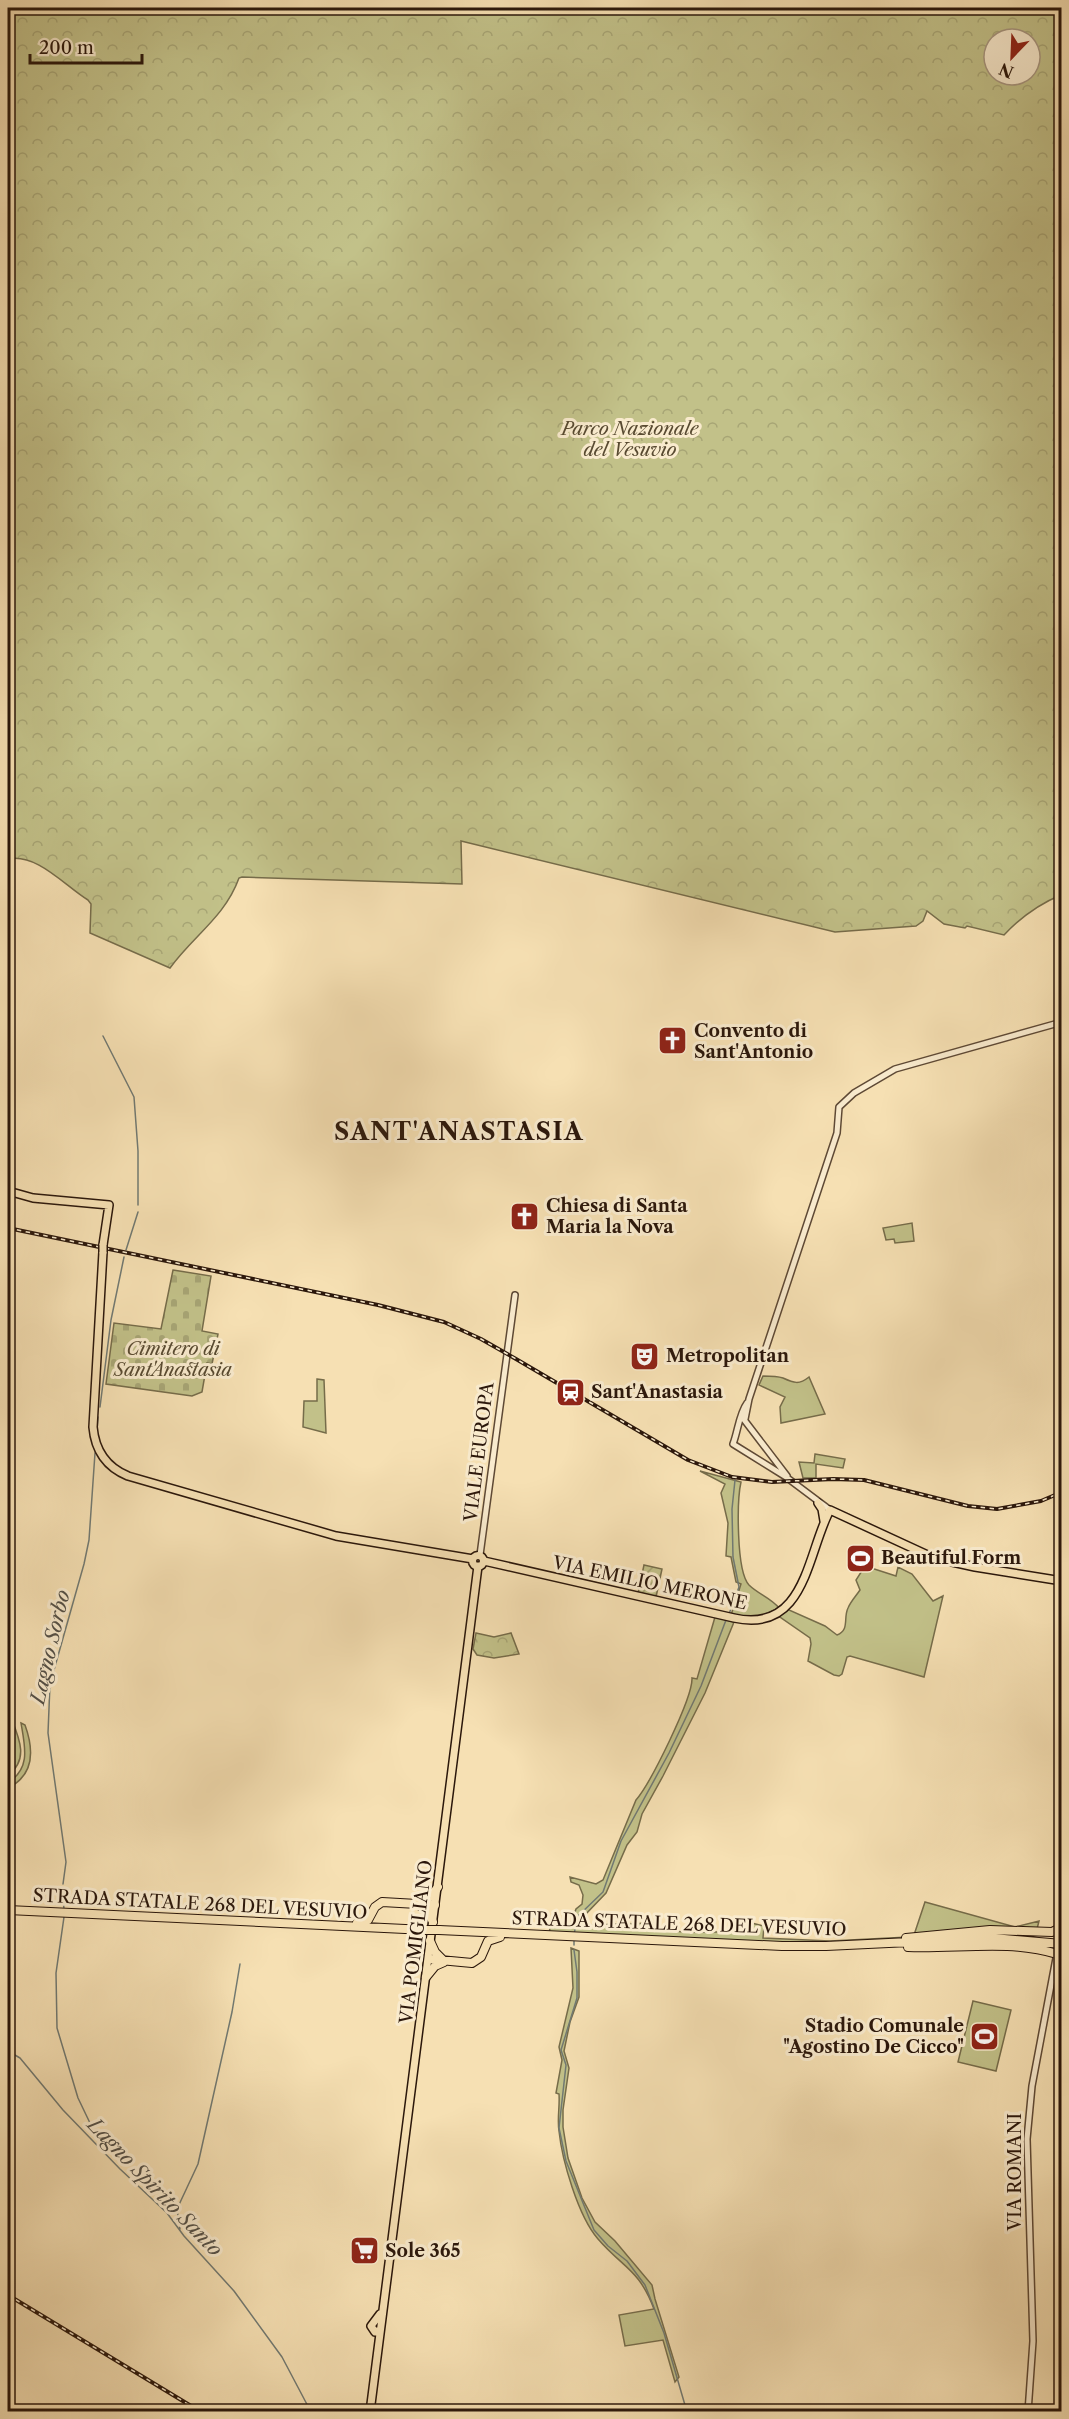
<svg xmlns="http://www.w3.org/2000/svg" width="1069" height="2419" viewBox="0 0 1069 2419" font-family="'Libre Caslon Text',serif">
<defs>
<pattern id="forest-crowns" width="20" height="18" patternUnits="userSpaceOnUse" patternTransform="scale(1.5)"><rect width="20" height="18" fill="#c2c189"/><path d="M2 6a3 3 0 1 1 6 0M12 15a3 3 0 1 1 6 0" fill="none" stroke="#a7a575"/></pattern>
<pattern id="cemetery-stones" width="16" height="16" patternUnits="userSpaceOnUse" patternTransform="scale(1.5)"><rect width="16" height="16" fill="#c2c189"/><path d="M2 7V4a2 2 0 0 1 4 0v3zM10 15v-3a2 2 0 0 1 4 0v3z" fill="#a7a575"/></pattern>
<pattern id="garden-furrows" width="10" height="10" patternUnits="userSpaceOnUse" patternTransform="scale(1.5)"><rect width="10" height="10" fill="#c2c189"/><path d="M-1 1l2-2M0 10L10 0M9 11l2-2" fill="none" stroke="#a7a575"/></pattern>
</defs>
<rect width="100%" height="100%" fill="#f6e0b3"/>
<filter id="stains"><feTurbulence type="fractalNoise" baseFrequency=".00333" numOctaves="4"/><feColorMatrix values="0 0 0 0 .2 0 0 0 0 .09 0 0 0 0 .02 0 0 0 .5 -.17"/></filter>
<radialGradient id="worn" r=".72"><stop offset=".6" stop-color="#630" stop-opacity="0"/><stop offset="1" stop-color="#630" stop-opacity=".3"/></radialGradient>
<path fill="#c2c189" stroke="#766c4a" stroke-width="1.5" d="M912,1223L914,1241L895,1243L894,1239L886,1240L883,1228Z
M763,1376C769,1376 777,1376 783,1378C794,1383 799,1385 809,1377L825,1414L781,1423L780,1407L785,1397L759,1385Z
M317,1379L324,1380L326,1433L303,1427L304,1401H317Z
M815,1454L845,1459L843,1468L816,1464V1478H803L799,1462L814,1463Z
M700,1471L741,1482C737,1500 736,1571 749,1585C758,1594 771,1598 779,1608L758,1617L731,1615L741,1584L736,1582L731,1557L726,1556L728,1523L721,1493L725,1484Z
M865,1566L896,1576L898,1567L912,1574L933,1601L943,1596L924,1677L850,1656L847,1657L842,1674L839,1676L834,1675L808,1661L811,1644L810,1638L777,1615L787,1609L825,1626L837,1635C850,1630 843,1618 848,1608C851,1601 856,1596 860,1590L856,1580Z
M715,1617L734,1622L705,1693L663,1776L642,1814L637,1832L627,1845L606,1893L584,1916L581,1925L654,1923C673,1938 717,1930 741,1932L745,1930L747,1922L764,1926L763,1938L830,1941L909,1937C790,1949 669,1938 549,1933L551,1923L567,1925L571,1923L576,1909L582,1904L583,1895L579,1885L571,1882L570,1877L596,1884L603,1880L636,1800C650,1784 693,1698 692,1678L697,1679Z
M8,1710C16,1732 32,1758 8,1775Z
M21,1723L25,1725C34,1750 35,1775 8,1788V1783C31,1768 25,1747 21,1723Z
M925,1902L1015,1927L1039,1921L1037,1929L914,1935Z
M571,1948L579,1951V1997L570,2022L564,2051L569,2068L563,2110V2127L568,2158L582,2198L595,2222L615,2241L652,2285L655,2299L679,2377L675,2382L663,2340L625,2346L619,2315L654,2309C639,2269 623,2268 598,2239C578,2216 562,2160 559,2131C557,2119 560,2106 559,2094L556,2093L562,2060L559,2047L573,1988Z
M973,2001L1011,2010L996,2071L958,2062Z"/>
<path fill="url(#forest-crowns)" stroke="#766c4a" stroke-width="1.5" fill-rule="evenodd" d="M8,8H1061V895C1039,904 1021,917 1004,935L967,926L965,928L944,924L927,911L923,921L916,926L835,932L461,841L462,884L242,877L239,878C225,917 193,936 170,968L90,933L91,904L88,900C65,886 37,853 8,859ZM994,39H1030V75H994Z
M476,1633L494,1637L511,1633L519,1654L494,1658L477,1655L473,1649Z"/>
<path fill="url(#cemetery-stones)" stroke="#766c4a" stroke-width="1.5" d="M173,1270L211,1276L202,1331L218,1334L212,1364L207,1363L202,1392L192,1396L106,1384L114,1323L161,1329Z"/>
<path fill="url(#garden-furrows)" stroke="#766c4a" stroke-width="1.5" d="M644,1565L662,1569L656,1597L638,1593Z"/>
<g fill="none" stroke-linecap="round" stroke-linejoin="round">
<path stroke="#717972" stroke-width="1.5" d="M103,1036L134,1097L138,1151V1205
M126,1250L138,1212
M100,1407L111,1320L124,1257
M97,1431L98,1417
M729,1614L739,1587L733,1557L732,1509L735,1480
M63,1884L66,1862L48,1733L50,1684L84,1564L89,1540L95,1453
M62,1889L64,1909
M64,1917L56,1973L57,2028L78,2098L101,2146
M574,1934L578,1916L603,1892L621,1841L669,1753L701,1686L726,1620
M574,1945V1939
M574,1950L577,1972V1998L561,2050L566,2065L559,2128L566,2161L594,2230L608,2246L627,2261L645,2285L664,2333L687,2412
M8,2051L20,2058L63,2110L120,2169L167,2213L184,2236L234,2291L282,2357L311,2412
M180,2229L177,2209L198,2164L232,2012L240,1964"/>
<defs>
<path id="minor" d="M747,1403C739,1414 738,1431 733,1444L786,1477L830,1510
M742,1417L787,1476
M745,1419L749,1399L837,1133L839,1107L854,1093L895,1069L1062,1022
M480,1555L515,1295
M1028,2412L1033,2341L1027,2139L1032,2086L1057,1953"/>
<path id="major" d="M8,1191L33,1198L109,1205L103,1245
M103,1252L93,1427C95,1450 106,1467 128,1476L336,1536L473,1559
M818,1503L822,1509L824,1521
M472.5 1561a5.5 5.5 0 1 1 11 0a5.5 5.5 0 1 1-11 0Z
M484,1561L734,1618C806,1634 807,1553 830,1510L934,1558L975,1567L1062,1581
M380,2314L371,2326L375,2332L380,2330
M370,2412L478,1566"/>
<path id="highway" d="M420,1902L429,1898L438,1887
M417,1904L427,1910L433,1922
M8,1910L426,1930
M357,1923L368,1920L375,1907L382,1902L435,1905
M439,1930L782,1946H826L993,1938L1062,1944
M906,1938L990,1930L1052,1932L1062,1927
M430,1941L435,1952L444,1961
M908,1947C958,1949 1009,1939 1057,1954
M429,1959L472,1963L481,1957L488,1941L500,1937
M426,1977L435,1966L444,1962"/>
</defs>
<use href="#minor" stroke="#5e4935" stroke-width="8"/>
<use href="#major" stroke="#2b170b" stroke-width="10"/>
<use href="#highway" stroke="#2b170b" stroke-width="10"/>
<use href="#minor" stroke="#f9ebce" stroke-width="5"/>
<use href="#major" stroke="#f6e0b3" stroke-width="7"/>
<use href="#highway" stroke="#f6e0b3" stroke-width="8"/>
<defs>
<path id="rail" d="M8,1228L378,1305L444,1322L481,1339L516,1359L688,1460L732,1477L772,1482L833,1479L864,1480L968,1506L997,1509L1041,1501L1062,1492
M8,2295L201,2412"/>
</defs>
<use href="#rail" stroke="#2b170b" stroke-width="4"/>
<use href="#rail" stroke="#f9ebce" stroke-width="1.5" stroke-dasharray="4.5" stroke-linecap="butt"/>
<defs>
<path id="minor-bridge" d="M1058,1949L1060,1937"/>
<path id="major-bridge" d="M103,1245V1252"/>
<path id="highway-bridge" d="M426,1930H439"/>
</defs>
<use href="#minor-bridge" stroke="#5e4935" stroke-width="8" stroke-linecap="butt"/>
<use href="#major-bridge" stroke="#2b170b" stroke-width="10" stroke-linecap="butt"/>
<use href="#highway-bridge" stroke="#2b170b" stroke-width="10" stroke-linecap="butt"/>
<use href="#minor-bridge" stroke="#f9ebce" stroke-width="5"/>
<use href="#major-bridge" stroke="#f6e0b3" stroke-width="7"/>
<use href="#highway-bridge" stroke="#f6e0b3" stroke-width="8"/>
</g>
<defs>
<symbol id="church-square" viewBox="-11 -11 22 22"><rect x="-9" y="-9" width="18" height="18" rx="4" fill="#8f2418" stroke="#f9ebce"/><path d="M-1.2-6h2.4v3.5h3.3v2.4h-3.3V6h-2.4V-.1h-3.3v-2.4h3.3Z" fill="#fff"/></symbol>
<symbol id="theatre-square" viewBox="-11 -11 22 22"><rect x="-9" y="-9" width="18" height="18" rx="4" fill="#8f2418" stroke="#f9ebce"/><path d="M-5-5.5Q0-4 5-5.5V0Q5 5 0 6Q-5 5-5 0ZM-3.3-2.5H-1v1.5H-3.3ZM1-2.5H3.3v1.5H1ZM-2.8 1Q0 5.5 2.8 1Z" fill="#fff"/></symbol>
<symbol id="station-square" viewBox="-11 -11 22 22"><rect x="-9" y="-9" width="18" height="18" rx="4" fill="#8f2418" stroke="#f9ebce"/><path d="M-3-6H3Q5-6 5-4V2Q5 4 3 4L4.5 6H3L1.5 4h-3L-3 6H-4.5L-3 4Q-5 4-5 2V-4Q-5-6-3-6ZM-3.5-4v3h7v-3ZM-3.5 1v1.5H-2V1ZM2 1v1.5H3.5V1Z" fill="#fff"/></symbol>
<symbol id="stadium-square" viewBox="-11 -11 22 22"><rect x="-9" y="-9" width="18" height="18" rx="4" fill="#8f2418" stroke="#f9ebce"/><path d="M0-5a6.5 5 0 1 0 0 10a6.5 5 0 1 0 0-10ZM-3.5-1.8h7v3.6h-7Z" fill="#fff"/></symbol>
<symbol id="supermarket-square" viewBox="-11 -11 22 22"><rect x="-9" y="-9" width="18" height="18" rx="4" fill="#8f2418" stroke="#f9ebce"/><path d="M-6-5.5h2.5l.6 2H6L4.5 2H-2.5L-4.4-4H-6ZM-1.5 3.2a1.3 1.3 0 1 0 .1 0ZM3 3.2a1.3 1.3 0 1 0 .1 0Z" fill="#fff"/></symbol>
</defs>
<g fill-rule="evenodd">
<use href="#church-square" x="656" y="1024" width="33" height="33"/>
<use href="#church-square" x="508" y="1200" width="33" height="33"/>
<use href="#theatre-square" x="628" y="1340" width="33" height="33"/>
<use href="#station-square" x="554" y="1376" width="33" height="33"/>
<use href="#stadium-square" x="844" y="1542" width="33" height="33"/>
<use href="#stadium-square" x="968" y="2020" width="33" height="33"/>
<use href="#supermarket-square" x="348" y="2234" width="33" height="33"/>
</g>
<g text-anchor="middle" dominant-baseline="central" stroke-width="6" stroke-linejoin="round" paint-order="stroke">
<g font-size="18" font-style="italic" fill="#584a31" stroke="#f9ebce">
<text x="630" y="429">Parco Nazionale<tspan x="630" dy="21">del Vesuvio</tspan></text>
<text x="173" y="1349">Cimitero di<tspan x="173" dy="21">Sant'Anastasia</tspan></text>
</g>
<g font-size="18" font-weight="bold" fill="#2b170b" stroke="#f9ebce" text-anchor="start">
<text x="694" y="1031">Convento di<tspan x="694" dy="21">Sant'Antonio</tspan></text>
<text x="546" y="1206">Chiesa di Santa<tspan x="546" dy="21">Maria la Nova</tspan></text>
<text x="666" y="1356">Metropolitan</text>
<text x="591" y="1392">Sant'Anastasia</text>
<text x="881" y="1558">Beautiful Form</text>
<text x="964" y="2026" text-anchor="end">Stadio Comunale<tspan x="964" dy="21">"Agostino De Cicco"</tspan></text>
<text x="385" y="2251">Sole 365</text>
</g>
<g font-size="18" fill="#2b170b" stroke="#f9ebce">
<text transform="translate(479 1452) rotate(-83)">VIALE EUROPA</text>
<text transform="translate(650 1583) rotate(12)">VIA EMILIO MERONE</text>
<text transform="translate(200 1904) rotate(3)">STRADA STATALE 268 DEL VESUVIO</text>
<text transform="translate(679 1924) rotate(2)">STRADA STATALE 268 DEL VESUVIO</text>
<text transform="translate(416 1942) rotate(-83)">VIA POMIGLIANO</text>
<text transform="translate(1015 2172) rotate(-90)">VIA ROMANI</text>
</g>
<g font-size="20" font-style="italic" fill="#545047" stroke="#f9ebce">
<text transform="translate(50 1647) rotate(-77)">Lagno Sorbo</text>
<text transform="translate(155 2187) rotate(46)">Lagno Spirito Santo</text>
</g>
<g font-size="24" font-weight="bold" letter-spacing="1.5" fill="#2b170b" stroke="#f9ebce">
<text x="459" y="1131">SANT'ANASTASIA</text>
</g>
</g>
<rect width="1069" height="2419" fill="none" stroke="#f6e0b3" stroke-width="30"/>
<rect x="9" y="9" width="1051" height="2401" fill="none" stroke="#2b170b" stroke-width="3"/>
<rect x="15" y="15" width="1039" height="2389" fill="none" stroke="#2b170b" stroke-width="1.5"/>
<g transform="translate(1012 57) rotate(203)"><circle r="28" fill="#f9ebce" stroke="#a79680" stroke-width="1.5"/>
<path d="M0-4.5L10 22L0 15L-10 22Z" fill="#8f2418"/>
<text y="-9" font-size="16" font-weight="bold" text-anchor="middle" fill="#2b170b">N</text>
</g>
<path d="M30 54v9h112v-9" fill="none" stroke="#2b170b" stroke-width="3"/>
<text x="39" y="54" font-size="18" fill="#2b170b" stroke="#f9ebce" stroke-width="4.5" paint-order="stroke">200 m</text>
<rect width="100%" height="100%" filter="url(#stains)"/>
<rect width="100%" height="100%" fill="url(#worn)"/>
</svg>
